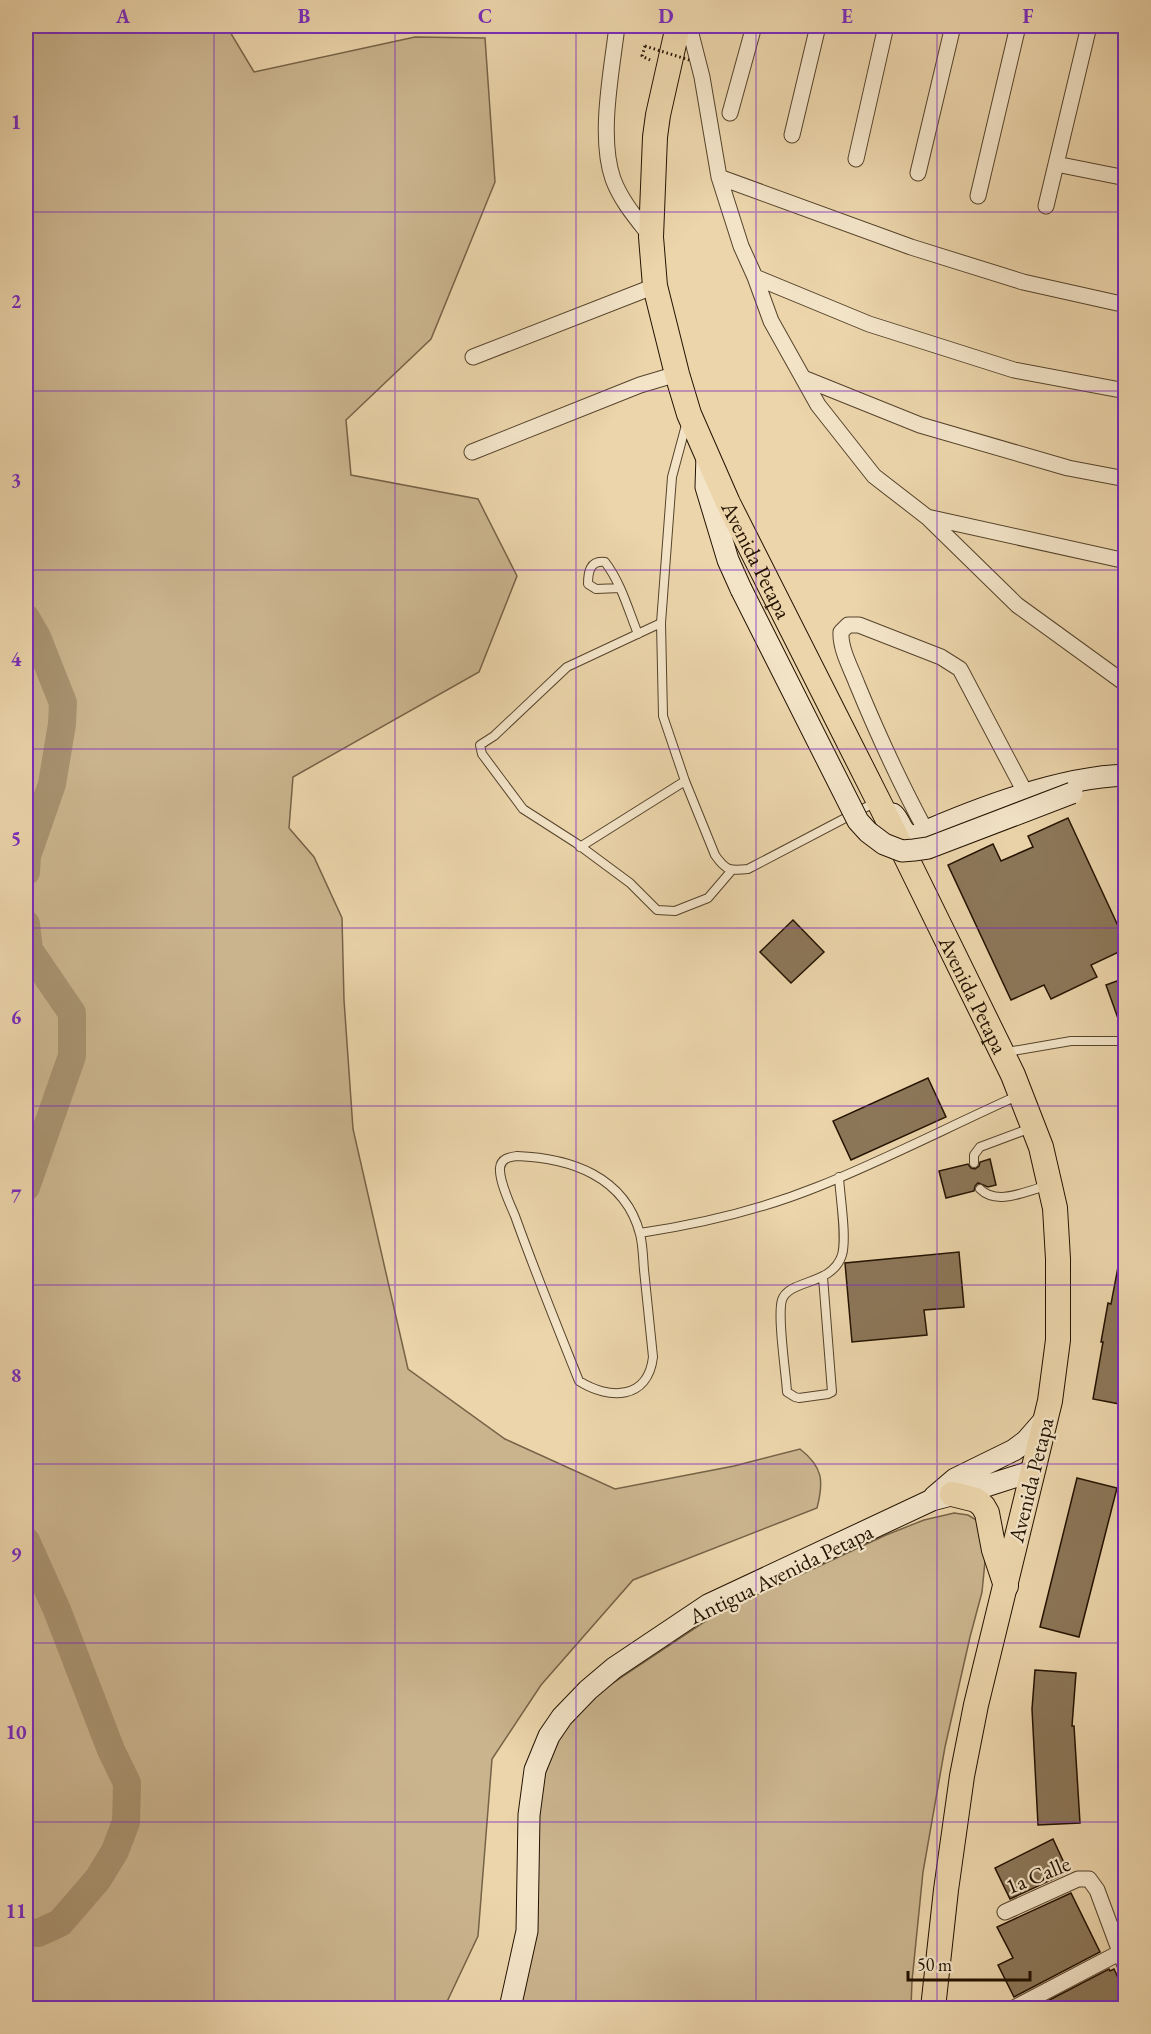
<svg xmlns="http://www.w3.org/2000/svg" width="1151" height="2034" viewBox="0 0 1151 2034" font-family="'EB Garamond',serif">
<rect width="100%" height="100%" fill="#ecd5ab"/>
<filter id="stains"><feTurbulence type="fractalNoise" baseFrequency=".00333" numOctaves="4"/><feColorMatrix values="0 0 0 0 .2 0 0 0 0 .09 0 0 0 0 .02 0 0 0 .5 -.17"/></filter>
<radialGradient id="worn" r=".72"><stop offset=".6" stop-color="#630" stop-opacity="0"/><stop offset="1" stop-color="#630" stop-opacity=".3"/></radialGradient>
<path fill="#cab48e" stroke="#766347" stroke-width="1.5" d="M26,26H232L230,32L254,72L415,37L485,38L495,182L431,339L346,420L351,475L478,499L517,576L479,672L293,777L289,828L314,857L342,918L344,1000L353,1129L408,1369L505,1439L615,1489L734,1466L800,1449C823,1467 824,1481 817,1508L633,1580L541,1685L492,1759L478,1936L444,2008H26Z
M954,1513L968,1515L978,1521L986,1551L982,1592L970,1637L945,1747L923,1872L912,1981L911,2008H510L529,1815L562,1717L718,1613L886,1535L924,1520Z"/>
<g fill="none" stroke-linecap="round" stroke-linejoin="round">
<path stroke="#a89371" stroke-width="28" d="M26,618L37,637L63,703L62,724L52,784L27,856L26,872
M26,924L29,950L72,1013V1056L26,1187
M26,1541L57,1610L111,1750L127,1783L126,1822L115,1851L98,1879L60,1923L38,1933L26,1932"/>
</g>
<path fill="#8c7759" stroke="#231200" stroke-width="1.5" d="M1068,818L1125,941V949L1091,965L1097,977L1051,999L1044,985L1011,1000L948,865L993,844L1001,861L1033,847L1028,836Z
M793,920L824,952L791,983L760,952Z
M1125,978V1035H1124L1106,985Z
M928,1078L946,1117L851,1160L833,1121Z
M990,1159L996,1185L988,1187L978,1183L975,1186L974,1191L946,1198L939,1171L968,1164L971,1168L975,1169L979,1166L980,1162Z
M959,1252L964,1307L924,1310L927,1335L852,1342L845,1263Z
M1119,1262L1125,1263V1405L1093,1399L1103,1342H1101L1108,1303L1111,1304Z
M1077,1478L1117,1488L1079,1637L1040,1627Z
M1035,1670L1076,1673L1072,1726H1074L1080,1823L1038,1825L1032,1709Z
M1053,1839L1067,1869L1060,1872L1062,1875L1010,1899L995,1868Z
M1071,1893L1100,1952L1014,1997L998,1965L1013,1958L997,1927Z
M1109,1969L1110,1971L1114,1969L1125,1993V2008H1034Z"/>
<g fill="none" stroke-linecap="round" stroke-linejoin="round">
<defs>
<path id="service" d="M686,425L672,477L661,623L663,716L685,781L715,855C726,871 730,871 748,869L874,803
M620,588L596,589L588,584C588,572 590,560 605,562C621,583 628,609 638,634
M661,623L567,667L494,736L480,745L482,754L523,809L576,843L630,883L657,910L675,911L708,898L732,870
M580,847L685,781
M1007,1052L1071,1041H1126
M517,1156C570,1158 625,1176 640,1234C643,1245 643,1259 644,1270C647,1299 650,1328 653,1357C648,1400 609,1400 579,1381C557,1326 535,1272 515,1216C510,1204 499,1181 500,1168C501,1158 510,1157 517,1156Z
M974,1163V1155L980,1147L1031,1128
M980,1189C997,1206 1026,1191 1046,1186
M640,1233C700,1224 760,1210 817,1187C885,1160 950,1126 1017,1096
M823,1277L832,1392L828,1394L799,1398L795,1397L787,1392C786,1373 777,1316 782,1300C789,1279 832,1286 842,1255C847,1237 840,1197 839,1177"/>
<path id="minor" d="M617,26C612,70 598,136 613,179C621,201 637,219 651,237
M689,26L702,77L719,177L741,246L755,277L771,321L818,405L874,476L927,517L1017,605L1126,684
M730,113L754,26
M792,135L818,26
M856,159L886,26
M1056,164L1126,178
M918,173L953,26
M719,177L911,247L1023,282L1126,305
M978,196L1018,26
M1046,206L1089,26
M755,277L869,324L1014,370L1126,391
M473,357L655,286
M803,378L920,425L1068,468L1126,479
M472,452L640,385L677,374
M927,517L1126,561
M926,831C900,783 878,735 857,684C851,668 840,649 841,632L848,625H859L941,657L960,669L1026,794
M1005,1912L1078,1879H1089L1097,1890L1126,1968
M1014,2008L1119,1953"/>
<path id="secondary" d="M707,455L706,487L728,560L741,589
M893,814C902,822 900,835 915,836C976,809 1059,777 1126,775
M934,1497L955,1479L1014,1450L1026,1441L1047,1417
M510,2008L527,1931L529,1815L535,1770L549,1736L562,1717L588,1690L614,1668L708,1605L932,1500L989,1485L1033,1471"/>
<g id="primary">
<path id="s1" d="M678,26L658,115L655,137L651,237L655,286L677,374L689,414L728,503L881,806L1013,1075L1041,1147L1055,1208L1058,1259V1340L1050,1401L976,1705L962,1776L946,1890L933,2008"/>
<path d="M952,1494L976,1500L983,1506L987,1513L994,1550L1006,1586"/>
</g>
</defs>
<use href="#service" stroke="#55432b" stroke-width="10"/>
<use href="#minor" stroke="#55432b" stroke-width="17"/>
<use href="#secondary" stroke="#231200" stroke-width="23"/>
<use href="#primary" stroke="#231200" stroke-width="26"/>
<path stroke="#231200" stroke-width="3" stroke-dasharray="1.5 3" stroke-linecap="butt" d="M645,46L642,56L650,60"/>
<use href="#service" stroke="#f3e4c8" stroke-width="8"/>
<use href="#minor" stroke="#f3e4c8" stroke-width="15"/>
<use href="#secondary" stroke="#f3e4c8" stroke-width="21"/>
<use href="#primary" stroke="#ecd5ab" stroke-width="24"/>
<defs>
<path id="secondary-bridge" d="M741,589L858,821L868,832L884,844L902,851L914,850L928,848L1072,793"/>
</defs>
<use href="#secondary-bridge" stroke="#231200" stroke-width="23" stroke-linecap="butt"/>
<path stroke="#231200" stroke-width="3" stroke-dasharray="1.5 3" stroke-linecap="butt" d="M645,46L689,60"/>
<use href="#secondary-bridge" stroke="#f3e4c8" stroke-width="21"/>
</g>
<path fill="none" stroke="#7b2cbf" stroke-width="1.5" stroke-opacity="0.55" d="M214,26V2008M395,26V2008M576,26V2008M756,26V2008M937,26V2008M26,212H1126M26,391H1126M26,570H1126M26,749H1126M26,928H1126M26,1106H1126M26,1285H1126M26,1464H1126M26,1643H1126M26,1822H1126"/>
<g text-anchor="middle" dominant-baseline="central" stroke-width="4.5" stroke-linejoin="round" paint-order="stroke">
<g font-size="22" fill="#231200" stroke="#f3e4c8">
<text stroke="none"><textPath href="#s1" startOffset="556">Avenida Petapa</textPath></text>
<text stroke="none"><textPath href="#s1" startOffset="1042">Avenida Petapa</textPath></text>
<text transform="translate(1031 1480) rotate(-76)">Avenida Petapa</text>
<text transform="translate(781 1574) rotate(-26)">Antigua Avenida Petapa</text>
<text transform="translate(1038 1875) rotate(-22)">1a Calle</text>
</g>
</g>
<rect width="1151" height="2034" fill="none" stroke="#ecd5ab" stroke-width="66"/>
<path d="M908 1971v9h122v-9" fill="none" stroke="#231200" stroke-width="3"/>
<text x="917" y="1971" font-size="18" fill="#231200" stroke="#f3e4c8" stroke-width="4.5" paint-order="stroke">50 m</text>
<rect x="33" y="33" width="1085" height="1968" fill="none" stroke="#7b2cbf" stroke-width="2"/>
<g font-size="20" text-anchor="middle" font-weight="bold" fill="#7b2cbf">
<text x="123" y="23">A</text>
<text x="304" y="23">B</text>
<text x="485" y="23">C</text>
<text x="666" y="23">D</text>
<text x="847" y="23">E</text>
<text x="1028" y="23">F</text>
<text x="16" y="129">1</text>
<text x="16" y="308">2</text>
<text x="16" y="487">3</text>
<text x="16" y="666">4</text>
<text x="16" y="845">5</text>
<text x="16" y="1024">6</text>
<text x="16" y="1203">7</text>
<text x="16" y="1382">8</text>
<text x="16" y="1561">9</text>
<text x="16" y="1739">10</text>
<text x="16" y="1918">11</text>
</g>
<rect width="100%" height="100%" filter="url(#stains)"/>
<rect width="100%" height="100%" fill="url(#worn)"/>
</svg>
